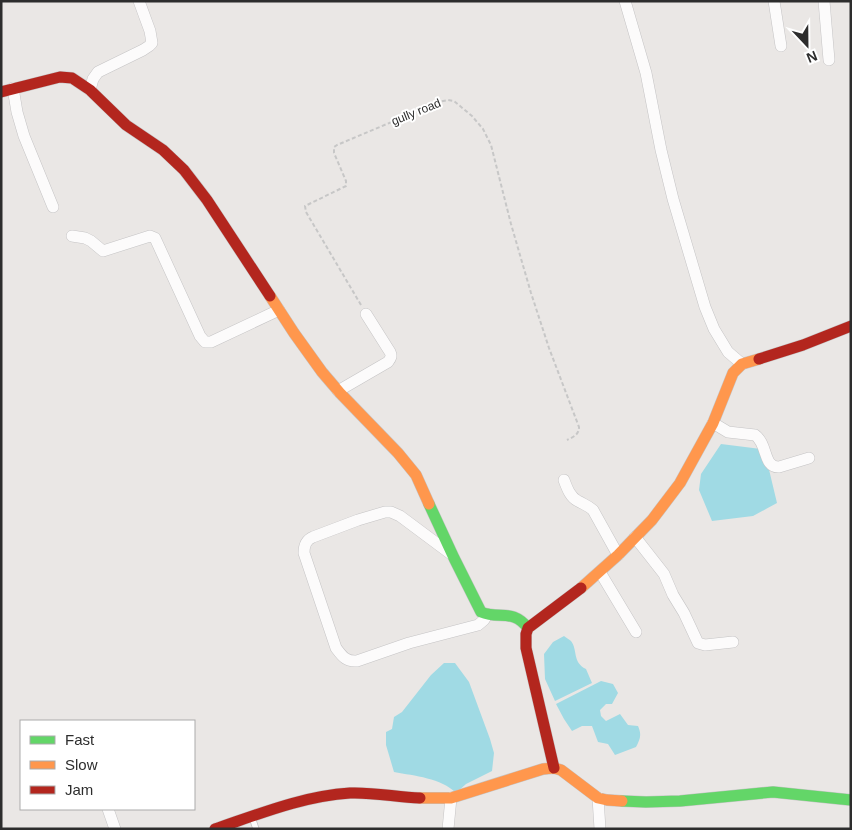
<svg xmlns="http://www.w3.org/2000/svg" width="852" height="830" viewBox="0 0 852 830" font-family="Arial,sans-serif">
<rect width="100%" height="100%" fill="#eae7e5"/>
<path fill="#a0dae4" d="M721,444L761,449L766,457L777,503L753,516L712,521L699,490L701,474Z
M564,636C566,638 569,639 571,641C578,650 572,662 586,669L592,683L555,701L545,679L544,654L553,642Z
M444,663H455L469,682L490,739L494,753L492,771L466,784L456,793C441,778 415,776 394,772L386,745V732L392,729L394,717L402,712L431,675Z
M601,681L613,684L618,693L612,704H606L600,710L601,716L606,721L620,714L628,725L638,726C642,735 640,739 636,747L615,755L608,744L598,742L592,726H582L572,731L564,719L556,704Z"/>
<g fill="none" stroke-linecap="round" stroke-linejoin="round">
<defs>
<path id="lane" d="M252,817L256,829"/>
<path id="street" d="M625,1L646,73L661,150L673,199L705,307L714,329L728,352L742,364
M774,1L781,46
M824,1L829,60
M13,88L17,112L24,136L53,207
M90,90L93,79L98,72L143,50L149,46L152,43L150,31L139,1
M72,236L85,238L91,241L103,251L150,236L155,238L200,336L205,342H211L279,310
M338,391L388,362C391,358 392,356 390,352L366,314
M713,423L728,432L755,435C768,444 763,468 779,467L809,458
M564,480C567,488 570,497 578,501C585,505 587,505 593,510L618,555
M635,537L664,574L673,595L684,613L698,643L705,645L733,642
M451,554L400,516L391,512H385L358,520L313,537C306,540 304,545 304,553L336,648C342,656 346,662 357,661L409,643L478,625L484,620L487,615
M600,572L636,632
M598,798L600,829
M108,809L115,829
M448,829L451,798"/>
<path id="fast" d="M429,504L454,558L481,612C500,620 512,608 528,628
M622,801L646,802L680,801L773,792L851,800"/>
<path id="slow" d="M270,296L294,333L322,372L340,393L398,453L416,475L429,504
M581,588L618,555L652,520L680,483L713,423L733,373L742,364L759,359
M420,798H451L543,769L554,768L561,770L598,798L607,800L622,801"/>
<path id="jam" d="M1,92L60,77L72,78L90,90L126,125L163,150L184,170L207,200L270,296
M759,359L803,345L851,326
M554,768L526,648V634L528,628L581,588
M215,829C259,814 303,796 350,793C373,792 396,797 420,798"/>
</defs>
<use href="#lane" stroke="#c5c4c5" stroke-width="7"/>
<use href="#street" stroke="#c5c4c5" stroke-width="12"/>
<use href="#fast" stroke="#c5c4c5" stroke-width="12"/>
<use href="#slow" stroke="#c5c4c5" stroke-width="12"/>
<use href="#jam" stroke="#c5c4c5" stroke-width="12"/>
<path stroke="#c7c7c7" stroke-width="2" stroke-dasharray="4 2.5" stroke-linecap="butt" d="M361,305L306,212L305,206L346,186V181L334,153V147L337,145L439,102L448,100L454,101L472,116L483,129L491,145L511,224L531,293L549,348L579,427C579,435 573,437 567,440"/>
<use href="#lane" stroke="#fcfbfb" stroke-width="5.5"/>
<use href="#street" stroke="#fcfbfb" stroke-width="11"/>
<use href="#fast" stroke="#63d668" stroke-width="11"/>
<use href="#slow" stroke="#ff974d" stroke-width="11"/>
<use href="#jam" stroke="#b3261e" stroke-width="11"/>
</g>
<g text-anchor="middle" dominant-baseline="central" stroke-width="4" stroke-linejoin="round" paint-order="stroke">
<g font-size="12" fill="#2d2d2d" stroke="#fff">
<text transform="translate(416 112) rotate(-22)">gully road</text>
</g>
</g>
<rect width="852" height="830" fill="none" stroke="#2d2d2d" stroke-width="5"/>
<rect x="20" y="720" width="175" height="90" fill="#ffffff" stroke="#ababab"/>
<rect x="30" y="736" width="25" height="8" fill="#63d668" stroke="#ababab"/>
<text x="65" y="745" font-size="15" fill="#2d2d2d">Fast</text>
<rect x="30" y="761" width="25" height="8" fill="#ff974d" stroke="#ababab"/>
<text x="65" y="770" font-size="15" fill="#2d2d2d">Slow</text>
<rect x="30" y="786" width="25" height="8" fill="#b3261e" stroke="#ababab"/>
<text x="65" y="795" font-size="15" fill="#2d2d2d">Jam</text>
<g transform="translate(807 45) rotate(158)" stroke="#ffffff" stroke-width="4" paint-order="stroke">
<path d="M0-4L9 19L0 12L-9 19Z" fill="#2d2d2d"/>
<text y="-8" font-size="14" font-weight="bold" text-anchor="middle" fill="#2d2d2d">N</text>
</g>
</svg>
